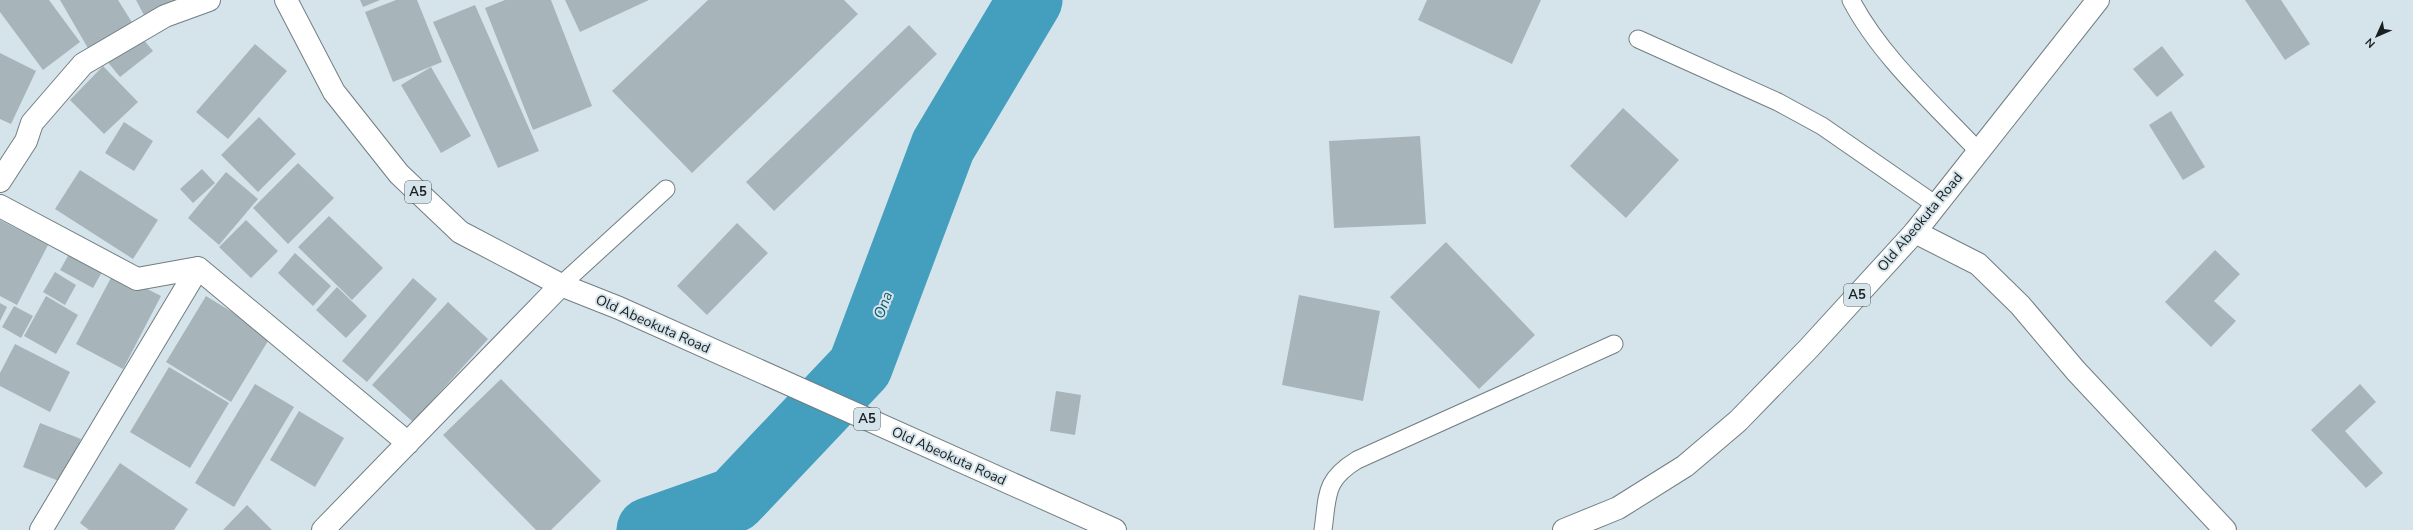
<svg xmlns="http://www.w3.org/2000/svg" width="2413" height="530" viewBox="0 0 2413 530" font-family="'Nunito Sans',sans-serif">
<rect width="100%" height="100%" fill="#d5e4ea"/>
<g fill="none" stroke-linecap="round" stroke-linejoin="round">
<!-- river -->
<path stroke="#449ebe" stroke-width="65" d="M649,530L734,500L860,367L943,146L1030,0"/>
</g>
<!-- building -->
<path fill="#a7b5bb" d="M0,0H49L80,42L43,70L0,12Z
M60,0H118L133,24L89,50Z
M136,0H179L146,19Z
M360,0H380L363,7Z
M396,0H417L442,62L393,82L365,12Z
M505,0H551L592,106L533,130L485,8Z
M565,0H649L580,32Z
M708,0H844L858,14L692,173L612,91Z
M1427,0H1541L1512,64L1418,20Z
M2245,0H2281L2310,44L2285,60Z
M475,5L539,151L498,168L433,22Z
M909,25L937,54L774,211L746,182Z
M139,34L153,51L120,77L106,60Z
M255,44L287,71L228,139L196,112Z
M2162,46L2184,75L2157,97L2133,69Z
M0,53L36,71L11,124L0,119Z
M103,66L138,102L104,134L70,100Z
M431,67L471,136L441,153L401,85Z
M1623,108L1679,160L1626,218L1570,166Z
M2171,111L2205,167L2183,180L2149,125Z
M259,117L296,154L258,192L221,155Z
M124,122L153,141L134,171L105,153Z
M1420,136L1426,224L1334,228L1329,141Z
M298,163L334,198L288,244L253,208Z
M202,169L215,183L193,203L180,189Z
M80,170L158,220L133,259L55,209Z
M226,172L258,199L219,245L188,218Z
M329,216L383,268L352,300L298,247Z
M0,220L48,245L17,305L0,296Z
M246,220L278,251L251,278L219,247Z
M737,223L768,253L707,315L677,286Z
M1446,242L1535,335L1479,389L1390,297Z
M73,247L106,265L93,288L60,270Z
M2215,250L2240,274L2214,301L2236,321L2211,347L2165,302Z
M295,253L331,286L313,306L278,273Z
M55,272L76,285L65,305L43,292Z
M114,272L161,296L123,369L76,344Z
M413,278L437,299L367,382L342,361Z
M337,287L367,316L346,338L316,310Z
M1299,295L1380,311L1363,401L1282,385Z
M46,296L78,315L56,354L24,336Z
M206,296L271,336L231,402L166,362Z
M448,302L488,339L413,422L372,385Z
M0,303L7,307L0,321Z
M14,306L33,316L21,338L2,327Z
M15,344L70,372L50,412L0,386V373Z
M169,367L229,403L190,468L130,432Z
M501,379L601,481L551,530H536L443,435Z
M255,384L294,407L234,507L195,483Z
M2360,384L2376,402L2345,431L2383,473L2366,488L2311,430Z
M1056,391L1081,395L1075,435L1050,431Z
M299,411L344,438L315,487L270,460Z
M40,423L81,439L64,483L23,467Z
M120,463L188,509L174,530H89L80,523Z
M247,505L272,530H223Z"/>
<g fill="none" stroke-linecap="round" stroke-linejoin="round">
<defs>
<path id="lane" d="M1851,0C1880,56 1935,105 1978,151
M1638,39L1778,102L1822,126L1936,205
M561,285L666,189
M1323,530C1328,495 1324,480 1357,460L1614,344"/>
<path id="street" d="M0,181L26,141L32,123L83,64L165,16L209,0
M0,206L137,279L198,268L408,443
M1915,232L1978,264L2020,305L2076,371L2225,530
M41,530L198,268
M323,530L561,285"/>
<path id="highway" d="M286,0L334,92L399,174L460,232L561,285L619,308L1115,530
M1564,530L1618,508L1685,466L1738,421L1809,348L1915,232L2098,0"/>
</defs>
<!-- lane casing -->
<use href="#lane" stroke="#717e83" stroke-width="19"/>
<!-- street casing -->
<use href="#street" stroke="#717e83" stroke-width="24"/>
<!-- highway casing -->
<use href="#highway" stroke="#717e83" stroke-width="24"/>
<!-- lane -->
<use href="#lane" stroke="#fff" stroke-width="17"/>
<!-- street -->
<use href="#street" stroke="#fff" stroke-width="22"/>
<!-- highway -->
<use href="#highway" stroke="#fff" stroke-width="22"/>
</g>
<g text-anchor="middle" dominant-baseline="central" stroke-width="4" stroke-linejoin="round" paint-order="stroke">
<!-- shield labels -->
<g fill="#d5e4ea" stroke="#51595d" stroke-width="1">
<rect x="405" y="181" width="26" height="22" rx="3"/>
<rect x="1844" y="284" width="26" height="22" rx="3"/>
<rect x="854" y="408" width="26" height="22" rx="3"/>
</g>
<g font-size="13" font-weight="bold" fill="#191e20">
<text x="418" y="192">A5</text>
<text x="1857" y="295">A5</text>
<text x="867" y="419">A5</text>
</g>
<!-- street labels -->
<g font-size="14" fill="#191e20" stroke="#d5e4ea">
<text transform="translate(1920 222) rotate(-50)">Old Abeokuta Road</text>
<text transform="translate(653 324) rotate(24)">Old Abeokuta Road</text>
<text transform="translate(949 456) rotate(24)">Old Abeokuta Road</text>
</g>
<!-- water labels -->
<g font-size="15" font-style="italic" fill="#105970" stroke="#d5e4ea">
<text transform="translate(883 305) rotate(-69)">Ona</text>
</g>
</g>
<!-- north arrow -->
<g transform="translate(2377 36) rotate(225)" stroke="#d5e4ea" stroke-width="3" paint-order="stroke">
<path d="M0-3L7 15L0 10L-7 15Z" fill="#191e20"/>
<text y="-6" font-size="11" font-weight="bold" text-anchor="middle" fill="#191e20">N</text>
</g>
</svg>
